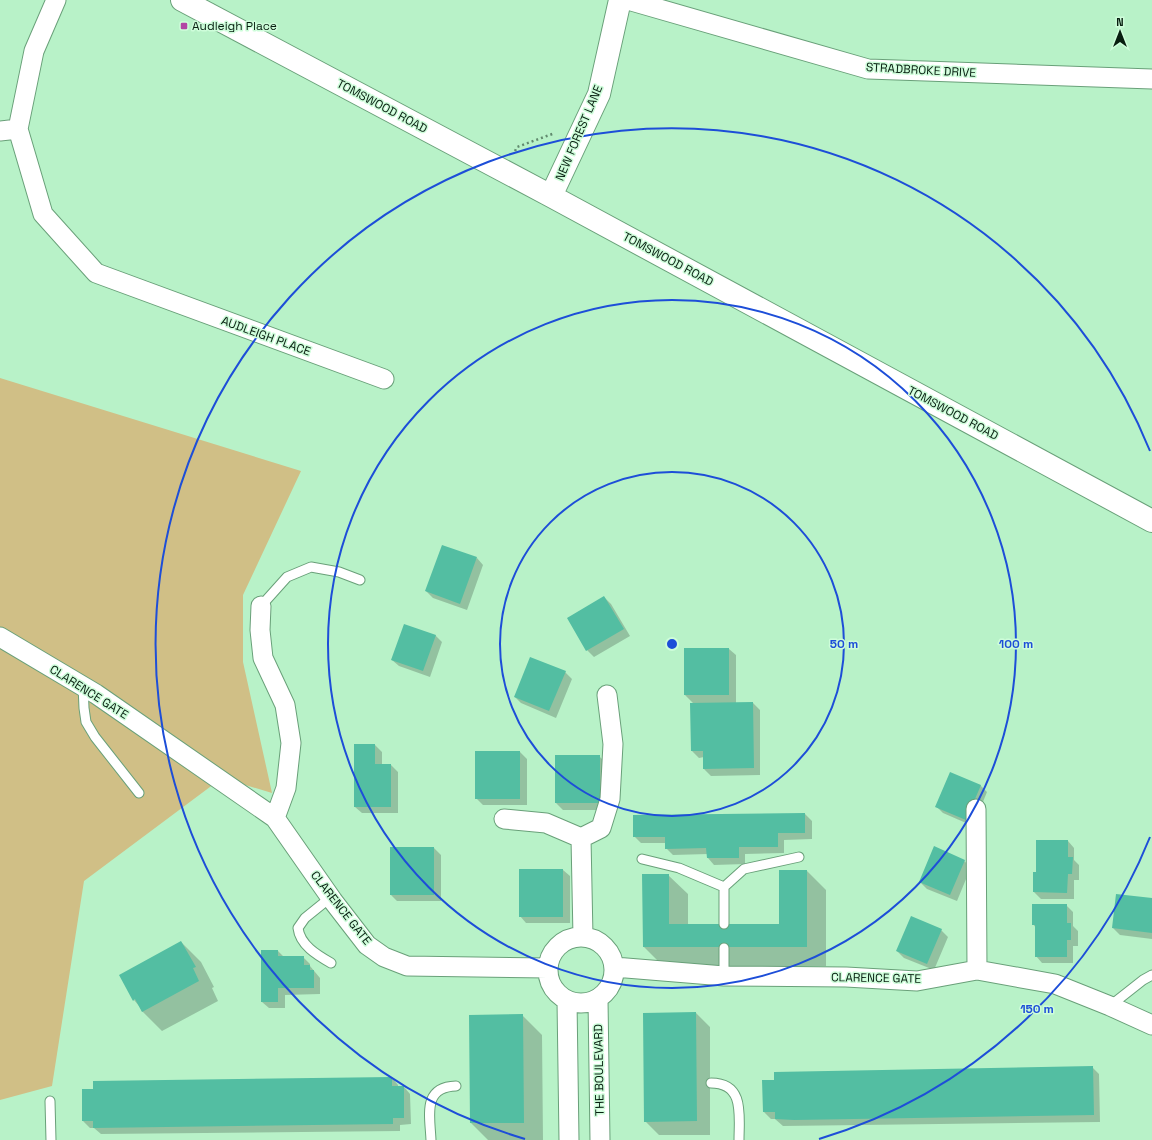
<svg xmlns="http://www.w3.org/2000/svg" width="1152" height="1140" viewBox="0 0 1152 1140" font-family="'Space Grotesk',sans-serif">
<rect width="100%" height="100%" fill="#b8f2c8"/>
<!-- green -->
<path fill="#d0bf86" d="M0,378L301,471L243,595V662L272,793L222,778L84,881L52,1086L0,1100Z"/>
<!-- shadow -->
<path fill="#0003" d="M477,558L483,565L467,610L433,598L426,591Z
M604,597L611,604L630,636L594,657L587,650L568,618Z
M435,635L442,642L430,677L399,666L392,660Z
M685,649H729L736,655V703H753L760,710V775L711,776L704,769V757L699,758L692,751L694,704L685,695Z
M565,672L572,679L556,718L521,703L515,697Z
M375,745L382,752V765H391L398,772V813H362L355,807Z
M520,752L527,759V805H483L476,798Z
M599,756L606,763V810H563L556,803Z
M980,785L987,792L973,826L943,813L936,806Z
M805,814L812,821V839L784,840V853L745,854V864L714,865L708,858V854L673,855L666,848V843H641L634,836Z
M1068,841L1074,848V860L1079,865V880H1074V899H1041L1034,892L1037,873Z
M391,848H434L441,855V901H397L391,895Z
M964,861L971,867L957,901L927,889L920,882Z
M563,870L570,876V923H526L520,916Z
M807,871L826,890V966H663L644,947L668,875L688,894V925H780Z
M1152,899V939L1120,935L1113,928Z
M1066,905L1073,912V926L1078,931V946H1073V963H1042L1036,956V928L1033,924Z
M941,930L948,937L934,970L904,958L897,951Z
M181,942L201,962L214,987L212,988L218,1001L162,1031L142,1011L139,1006L134,1000Z
M278,951L284,957H303L310,964V966L320,978V994L285,995V1008H269L262,1002Z
M696,1013L710,1027V1135H659L645,1121Z
M522,1015L542,1035L543,1140H488L471,1123Z
M1092,1067L1099,1074L1100,1122L783,1126L775,1119H771L764,1112Z
M392,1078L398,1085V1087H404L410,1094L411,1124L400,1125V1131L101,1134L94,1128H90L83,1121Z"/>
<!-- building -->
<path fill="#53bea2" d="M442,545L477,557L460,604L425,591Z
M604,596L624,629L586,651L567,618Z
M404,624L436,635L423,671L391,660Z
M684,648H729V695H684Z
M530,657L566,671L549,711L514,697Z
M753,702L754,768L703,769V751H691L690,703Z
M354,744H375V764H391V807H354Z
M475,751H520V799H475Z
M555,755H600V803H555Z
M950,772L981,785L966,820L935,807Z
M805,813V833H778V847H739V858H707L706,848L665,849V837H633V815Z
M1036,840H1068V857H1073L1072,874H1068L1067,893L1033,892V872H1036Z
M934,846L965,860L950,895L919,882Z
M390,847H434V895H390Z
M519,869H563V917H519Z
M779,870H807V947H643L642,874H669V924H779Z
M1116,894L1152,898V933L1112,928Z
M1032,904H1067V923H1071V940H1067V957H1035V925H1032Z
M911,916L942,929L927,964L896,951Z
M181,941L196,967L193,968L199,981L142,1012L135,999L133,1001L119,975Z
M261,950H278V956H304V965H310V970H314V988H278V1002H261Z
M696,1012L697,1121L644,1122L643,1013Z
M523,1014L524,1123H470L469,1015Z
M1093,1066L1094,1115L794,1120L775,1119V1112H763L762,1080H774V1072Z
M392,1077V1086H404V1118H393V1124L93,1128V1121H82V1089H93V1081Z"/>
<g fill="none" stroke-linecap="round" stroke-linejoin="round">
<defs>
<path id="service" d="M261,606L287,577L311,567L339,572L360,580
M83,686L84,708L86,722L95,737L139,793
M642,859L679,868L724,887L744,869L799,857
M724,887V924
M331,897L305,918L298,928C300,945 317,955 331,963
M724,948V976
M1110,1006L1143,980L1152,975
M711,1083C745,1083 739,1116 739,1140
M50,1101L51,1140
M431,1140C430,1116 422,1087 456,1086"/>
<path id="minor" d="M56,0L34,51L18,129L43,214L96,273L384,379
M628,0L868,69L1152,79
M0,131L18,129
M261,606L260,630L263,658L285,705L291,743L286,788L275,818
M0,637L96,694L275,818L333,901L367,945L384,957L407,966L548,968
M976,809L977,970
M504,819L546,823L581,838L601,828L610,799L613,744L607,695
M581,838L583,937
M548 970a33 33 0 1 1 66 0a33 33 0 1 1-66 0Z
M614,967L724,976L846,977L917,981L977,970L1055,984L1110,1006L1152,1025
M598,999L600,1140
M567,1000L569,1140"/>
<path id="tertiary" d="M182,0L551,196L1152,521
M551,196L599,94L620,0"/>
</defs>
<!-- service casing -->
<use href="#service" stroke="#69a079" stroke-width="11"/>
<!-- minor casing -->
<use href="#minor" stroke="#69a079" stroke-width="21"/>
<!-- tertiary casing -->
<use href="#tertiary" stroke="#69a079" stroke-width="24"/>
<!-- path -->
<path stroke="#618a6e" stroke-width="2.5" stroke-dasharray="2 3" stroke-linecap="butt" d="M515,151L517,147L555,133"/>
<!-- service -->
<use href="#service" stroke="#fff" stroke-width="9"/>
<!-- minor -->
<use href="#minor" stroke="#fff" stroke-width="19"/>
<!-- tertiary -->
<use href="#tertiary" stroke="#fff" stroke-width="22"/>
</g>
<!-- distance rings -->
<g fill="none" stroke="#1d4ed8" stroke-width="2">
<circle cx="672" cy="644" r="172"/>
<circle cx="672" cy="644" r="344"/>
<path d="M1150 837A516 516 0 0 1 819 1139M525 1139A516 516 0 1 1 1150 451"/>
</g>
<!-- markers -->
<rect fill="#b245a4" stroke="#cefdda" stroke-width="1.5" x="180" y="22" width="8" height="8" rx="2"/>
<g text-anchor="middle" dominant-baseline="central" stroke-width="3" stroke-linejoin="round" paint-order="stroke">
<!-- poi labels -->
<g font-size="12" fill="#071e10" stroke="#cefdda" text-anchor="start">
<text x="192" y="26">Audleigh Place</text>
</g>
<!-- street labels -->
<g font-size="12" fill="#071e10" stroke="#cefdda">
<text transform="translate(921 70) rotate(3)">STRADBROKE DRIVE</text>
<text transform="translate(382 106) rotate(28)">TOMSWOOD ROAD</text>
<text transform="translate(579 133) rotate(-67)">NEW FOREST LANE</text>
<text transform="translate(668 259) rotate(28)">TOMSWOOD ROAD</text>
<text transform="translate(266 336) rotate(20)">AUDLEIGH PLACE</text>
<text transform="translate(953 413) rotate(28)">TOMSWOOD ROAD</text>
<text transform="translate(89 692) rotate(32)">CLARENCE GATE</text>
<text transform="translate(341 908) rotate(52)">CLARENCE GATE</text>
<text transform="translate(876 978) rotate(1)">CLARENCE GATE</text>
<text transform="translate(599 1070) rotate(-91)">THE BOULEVARD</text>
</g>
</g>
<circle cx="672" cy="644" r="6" fill="#1d4ed8" stroke="#cefdda" stroke-width="2"/>
<g font-size="12" text-anchor="middle" font-weight="bold" fill="#1d4ed8" stroke="#cefdda" stroke-width="3" stroke-linejoin="round" paint-order="stroke">
<text x="844" y="648">50 m</text>
<text x="1016" y="648">100 m</text>
<text x="1037" y="1013">150 m</text>
</g>
<!-- north arrow -->
<g transform="translate(1120 32)" stroke="#cefdda" stroke-width="3" paint-order="stroke">
<path d="M0-3L7 15L0 10L-7 15Z" fill="#071e10"/>
<text y="-6" font-size="11" font-weight="bold" text-anchor="middle" fill="#071e10">N</text>
</g>
</svg>
